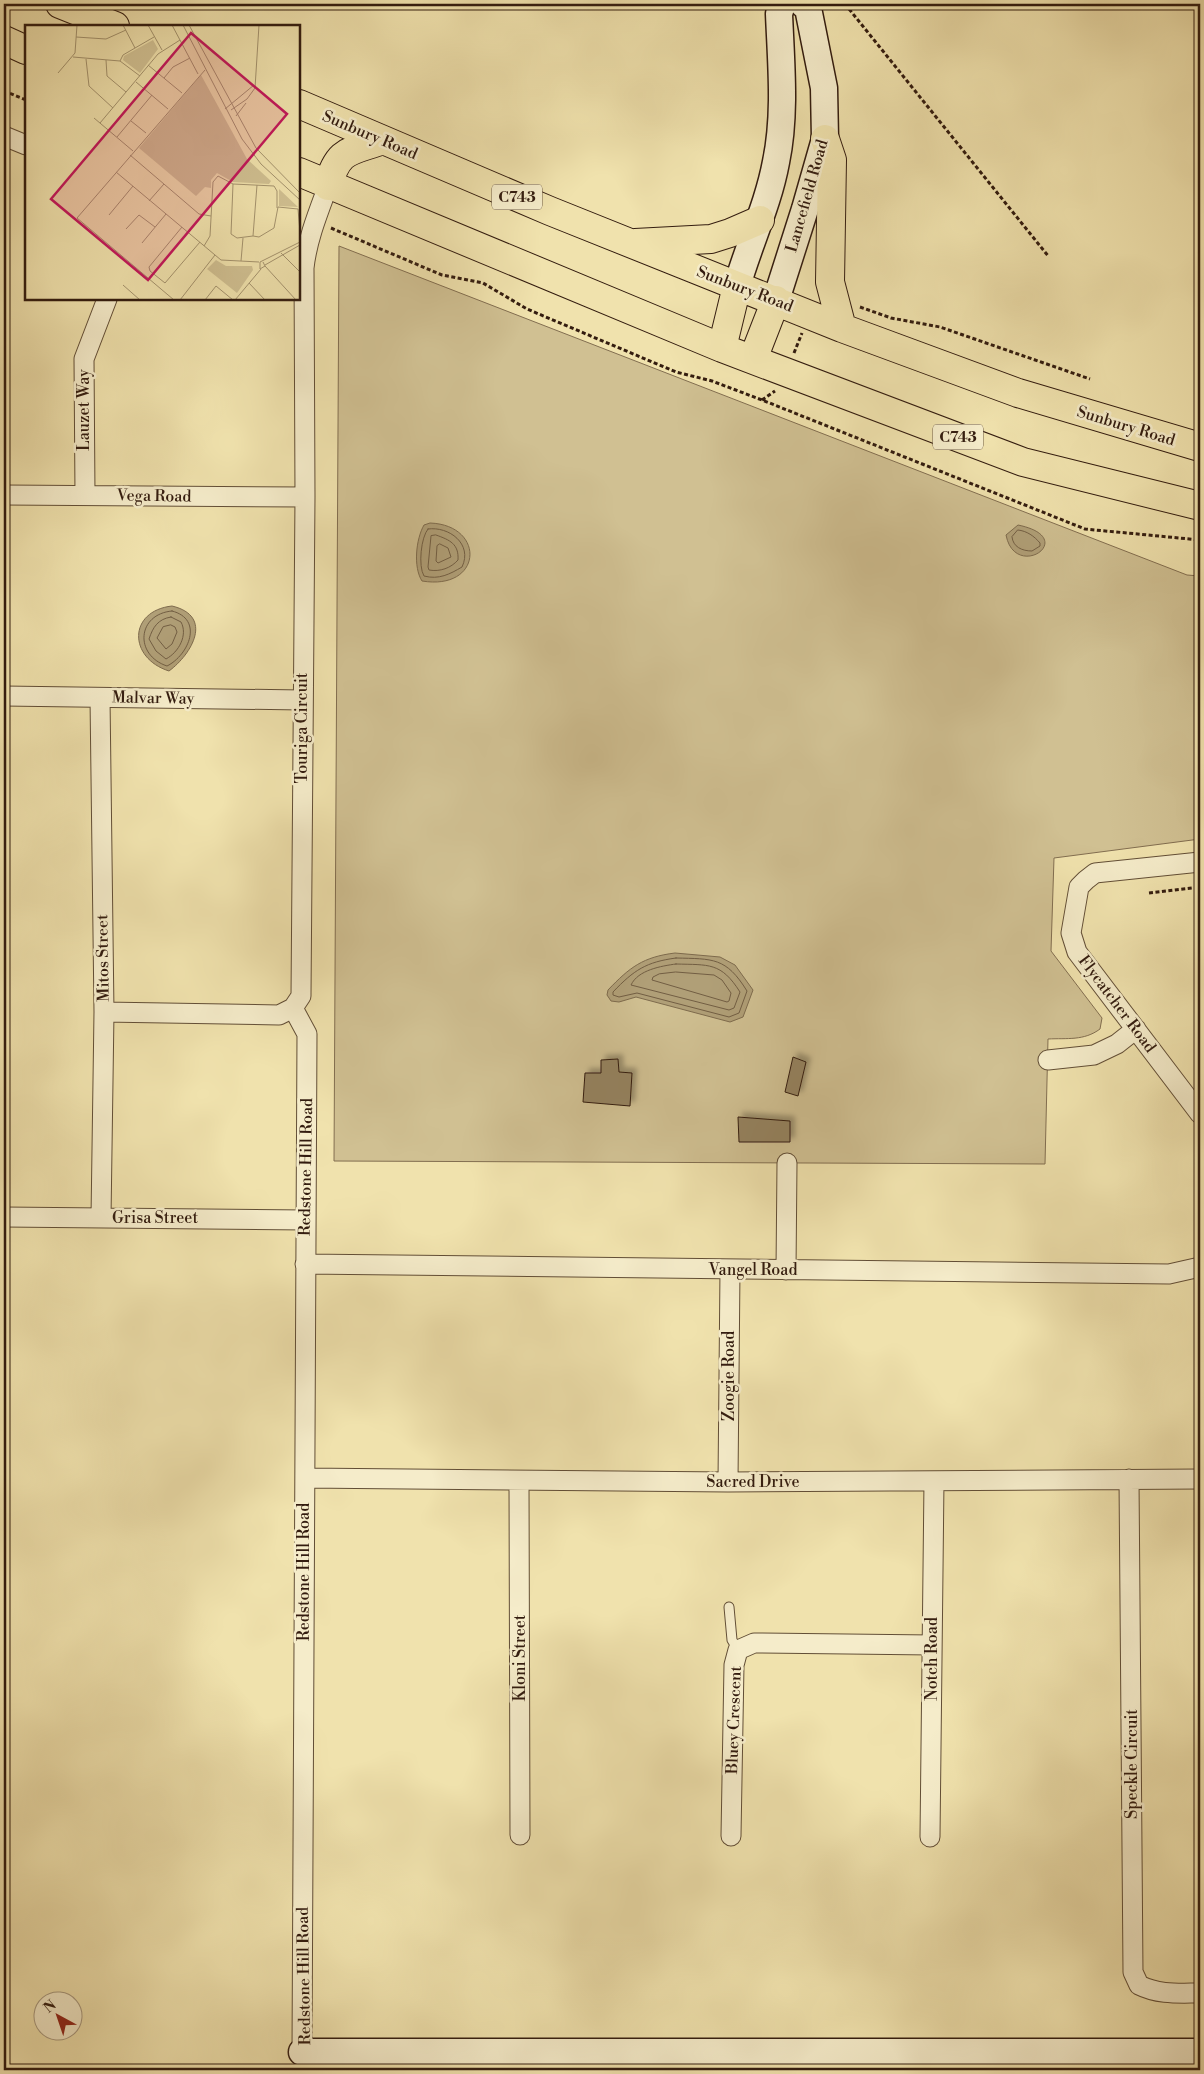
<svg xmlns="http://www.w3.org/2000/svg" width="1204" height="2074" viewBox="0 0 1204 2074" font-family="'Libre Bodoni',serif">
<defs>
<filter id="shadow"><feDropShadow dx="4.5" dy="-4.5" stdDeviation="2.5" flood-color="#0004"/></filter>
</defs>
<rect width="100%" height="100%" fill="#f0e2ad"/>
<filter id="stains"><feTurbulence type="fractalNoise" baseFrequency=".004" numOctaves="4"/><feColorMatrix values="0 0 0 0 .2 0 0 0 0 .09 0 0 0 0 .02 0 0 0 .5 -.17"/></filter>
<radialGradient id="worn" r=".72"><stop offset=".6" stop-color="#630" stop-opacity="0"/><stop offset="1" stop-color="#630" stop-opacity=".3"/></radialGradient>
<!-- green -->
<path fill="#d0c092" stroke="#826e50" d="M339,246L1187,575L1200,576V839L1054,858L1051,951L1102,1018L1100,1029C1084,1041 1067,1038 1048,1039L1045,1164L334,1161Z"/>
<!-- water -->
<path fill="#b09f77" stroke="#7e6b4d" d="M430,523C486,525 483,591 422,581C413,567 416,539 424,525Z
M1018,525C1081,538 1015,582 1006,535Z
M172,606C214,616 192,654 169,671C128,658 128,611 172,606Z
M675,953L720,957L735,965L753,990L743,1017L730,1022L636,997L619,1002L611,1001L607,995L608,990C630,967 643,957 675,953Z"/>
<g fill="none" stroke-linecap="round" stroke-linejoin="round">
<!-- shore -->
<path stroke="#725e43" stroke-width="1" d="M428,529C449,526 473,544 462,567C450,574 439,580 424,576C418,566 421,537 428,529Z
M1018,530C1027,531 1034,536 1040,543V546L1032,551C1022,551 1013,547 1012,537Z
M436,535C450,540 459,544 458,560C451,568 440,572 429,570L428,567L431,536Z
M440,544L448,548L451,557L438,563L436,561L437,546Z
M172,611C204,619 189,655 167,666C134,655 137,614 172,611Z
M171,617L181,622C188,635 179,652 166,659L156,651L149,639C153,627 158,619 171,617Z
M171,625L175,627L177,632L172,644L166,649L157,638L163,627Z
M676,958C713,959 726,957 747,991L739,1013L729,1017L637,993L619,997L613,995V992C634,970 646,962 676,958Z
M676,964C709,965 721,962 740,992L734,1008L729,1010L631,985C638,970 661,966 676,964Z
M676,972L714,975L722,980L731,993L729,1001L727,1002L652,980L653,977L659,974Z"/>
</g>
<!-- building -->
<path fill="#958361" stroke="#331c0f" filter="url(#shadow)" d="M793,1057L806,1062L798,1096L785,1092Z
M618,1059L619,1072L632,1073L630,1106L583,1102L585,1073H601V1060Z
M738,1117L790,1121V1142H739Z"/>
<g fill="none" stroke-linecap="round" stroke-linejoin="round">
<defs>
<path id="lane" d="M729,1607L732,1640L738,1650"/>
<path id="street" d="M4,136L26,145
M4,495L305,497
M85,495L84,359L107,299
M4,696L302,700
M100,698L104,1012L101,1218
M1200,862L1095,873L1086,880L1079,887L1071,933L1077,952L1200,1114
M293,1008L307,1034L302,2052
M104,1012L279,1015L293,1008L301,996L305,497L304,268C307,240 318,213 328,186
M1048,1060L1094,1055L1117,1044L1136,1029
M4,1217L306,1220
M305,1264L1169,1274L1200,1267
M786,1270L787,1163
M305,1478L728,1482L1200,1479
M1129,1479L1133,1972L1139,1985C1159,1995 1179,1993 1200,1993
M519,1481L520,1835
M728,1482L730,1270
M731,1836L734,1665L738,1650L754,1643L932,1645
M930,1837L934,1481"/>
<path id="secondary" d="M737,286C749,244 768,205 776,162C786,114 781,63 779,14L782,4
M776,300L805,209L825,139L824,88L808,8L803,4
M302,2052H1200"/>
<path id="primary" d="M60,4L115,26
M4,40L26,50
M299,104L550,211L842,328L1018,393L1200,447
M825,139L832,160L830,282L842,328
M299,172L722,348L1023,462L1200,506
M328,186C338,148 350,152 383,140
M635,243L711,239L730,233L760,220
M722,348L737,286
M753,359L776,300"/>
</defs>
<!-- lane casing -->
<use href="#lane" stroke="#624e36" stroke-width="11"/>
<!-- street casing -->
<use href="#street" stroke="#624e36" stroke-width="21"/>
<!-- secondary casing -->
<use href="#secondary" stroke="#331c0f" stroke-width="29"/>
<!-- primary casing -->
<use href="#primary" stroke="#331c0f" stroke-width="30"/>
<!-- path -->
<path stroke="#331c0f" stroke-width="3" stroke-dasharray="4 2.5" stroke-linecap="butt" d="M845,4L1049,257
M4,91L26,100
M331,228L442,275L483,283L527,309L676,372L712,381L762,400L1085,529L1200,540
M860,307L891,318L940,327L1090,379
M794,353L802,333
M762,400L775,391
M1149,893L1200,887"/>
<!-- lane -->
<use href="#lane" stroke="#f5ecca" stroke-width="9"/>
<!-- street -->
<use href="#street" stroke="#f5ecca" stroke-width="19"/>
<!-- secondary -->
<use href="#secondary" stroke="#f5ecca" stroke-width="26"/>
<!-- primary -->
<use href="#primary" stroke="#f0e2ad" stroke-width="28"/>
</g>
<g text-anchor="middle" dominant-baseline="central" stroke-width="5" stroke-linejoin="round" paint-order="stroke">
<!-- shield labels -->
<g fill="#f5ecca" stroke="#6d5a47" stroke-width="1">
<rect x="492" y="184.5" width="50" height="25" rx="4"/>
<rect x="933" y="424.5" width="50" height="25" rx="4"/>
</g>
<g font-size="15" font-weight="bold" fill="#331c0f">
<text x="517" y="197">C743</text>
<text x="958" y="437">C743</text>
</g>
<!-- street labels -->
<g font-size="16" fill="#331c0f" stroke="#f5ecca">
<text transform="translate(370 135) rotate(23)">Sunbury Road</text>
<text transform="translate(807 196) rotate(-74)">Lancefield Road</text>
<text transform="translate(745 289) rotate(21)">Sunbury Road</text>
<text transform="translate(84 410) rotate(-90)">Lauzet Way</text>
<text transform="translate(1126 426) rotate(17)">Sunbury Road</text>
<text transform="translate(154 496) rotate(1)">Vega Road</text>
<text transform="translate(153 698) rotate(1)">Malvar Way</text>
<text transform="translate(302 728) rotate(-90)">Touriga Circuit</text>
<text transform="translate(103 958) rotate(-91)">Mitos Street</text>
<text transform="translate(1117 1004) rotate(53)">Flycatcher Road</text>
<text transform="translate(306 1167) rotate(-89)">Redstone Hill Road</text>
<text x="155" y="1218">Grisa Street</text>
<text x="753" y="1270">Vangel Road</text>
<text transform="translate(729 1376) rotate(-90)">Zoogie Road</text>
<text x="753" y="1482">Sacred Drive</text>
<text transform="translate(304 1572) rotate(-90)">Redstone Hill Road</text>
<text transform="translate(520 1658) rotate(-90)">Kloni Street</text>
<text transform="translate(932 1659) rotate(-90)">Notch Road</text>
<text transform="translate(734 1720) rotate(-88)">Bluey Crescent</text>
<text transform="translate(1132 1764) rotate(-90)">Speckle Circuit</text>
<text transform="translate(304 1976) rotate(-91)">Redstone Hill Road</text>
</g>
</g>
<!-- overview -->
<g transform="translate(25 25)">
<rect width="275" height="275" fill="#f0e2ad"/>
<path d="M128,15L133,24L115,48L98,35L99,31ZM176,50L222,134L246,156L244,159L208,157L192,148L186,155V163L180,162L171,171L114,123ZM254,164L273,182L254,181ZM191,235L201,241H227L228,245L212,268L182,244Z" fill="#d0c092"/>
<path fill="none" stroke="#a4936e" stroke-width="1" d="M98,0L110,23M123,0L137,25M147,0L173,49M158,0L217,114L236,139L275,175M164,0L231,123L275,168M51,12L81,14L101,5M48,32L95,36L115,51M61,34L64,61L88,83M81,35L82,51L101,67M95,36L98,30L129,12M123,40L157,68M33,48L50,28L52,0M139,53L148,42L165,33M111,57L143,84M200,84L229,60M206,85L222,74L230,63L234,0M211,91L221,78M69,93L108,126M106,96L121,108M75,98L133,29L155,15M92,112L127,70M105,130L174,189L186,191M91,147L196,235L234,237M208,159L206,209L212,213L228,211L232,160M124,176L139,159M84,190L108,161M157,202L124,242L125,246L140,258L175,217M101,204L114,190L130,202M228,211L234,212L249,203L253,182L273,184L275,207M117,218L141,189M179,221L185,211L188,157L193,151L208,159L249,161L252,166V183M256,228L275,247M216,236L218,213M238,237L240,241L235,244V237L275,217M240,240L275,220M240,241L271,275M224,258L240,275M98,260L115,275M149,275L52,193L180,45M155,275L190,230M180,275L191,261L208,275M210,275L236,244"/>
<path fill="#c2185b" fill-opacity="0.15" stroke="#c2185b" stroke-width="2.5" d="M166,8L262,89L123,255L26,174Z"/>
<rect width="275" height="275" fill="none" stroke="#331c0f" stroke-width="2.5"/>
</g>
<!-- margin -->
<rect width="1204" height="2074" fill="none" stroke="#f0e2ad" stroke-width="20"/>
<rect x="5" y="5" width="1194" height="2064" fill="none" stroke="#331c0f" stroke-width="2.5"/>
<rect x="10" y="10" width="1184" height="2054" fill="none" stroke="#331c0f"/>
<!-- north arrow -->
<g transform="translate(58 2016) rotate(320)"><circle r="24" fill="#f5ecca" stroke="#a7997f"/>
<path d="M0-4L9 19L0 12L-9 19Z" fill="#8f2418"/>
<text y="-8" font-size="14" font-weight="bold" text-anchor="middle" fill="#331c0f">N</text>
</g>
<rect width="100%" height="100%" filter="url(#stains)"/>
<rect width="100%" height="100%" fill="url(#worn)"/>
</svg>
